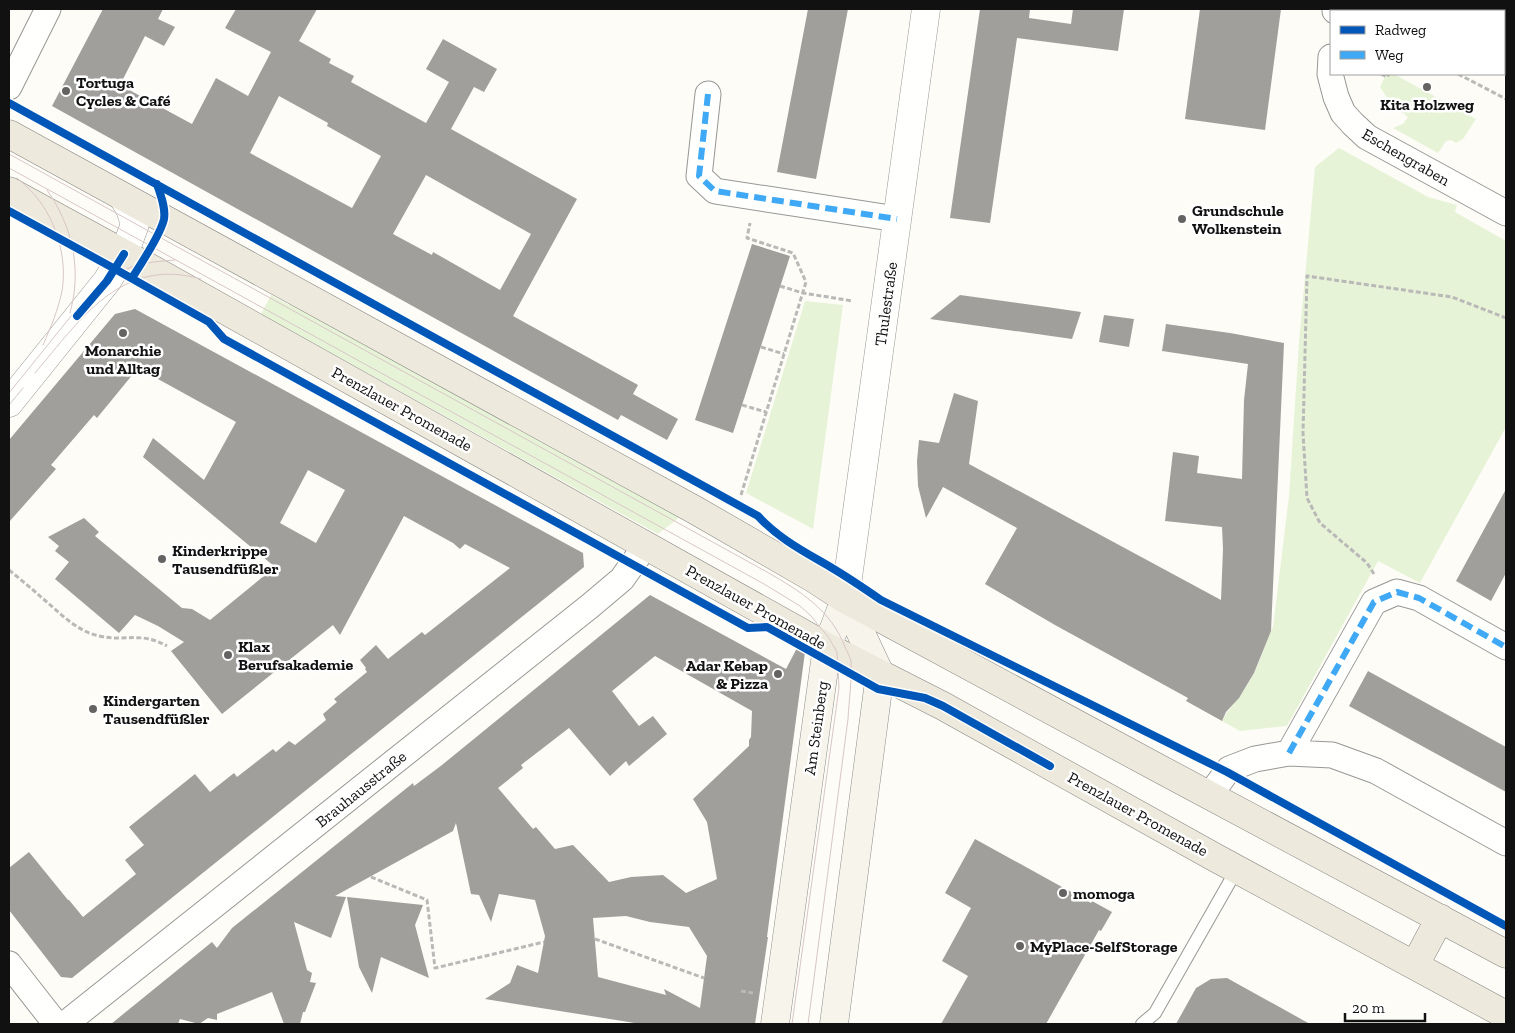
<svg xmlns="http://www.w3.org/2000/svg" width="1515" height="1033" viewBox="0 0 1515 1033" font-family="'Zilla Slab',serif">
<rect width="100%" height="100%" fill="#fdfcf7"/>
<!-- green -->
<path fill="#e7f3d7" d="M1386,74H1394L1476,119L1463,139L1456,143L1451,140L1446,141L1438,153L1393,128L1403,124L1408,117L1391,104L1380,87Z
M1339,148L1428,197L1457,205L1455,212L1506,241V427L1420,583L1378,561L1287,726L1240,731L1222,721C1226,712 1233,706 1238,698C1244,691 1249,682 1253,675C1262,659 1264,642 1273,627L1289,496L1299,342L1315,167Z
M271,295L289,305L291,303L680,517L658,534L261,314Z
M805,301L843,305L813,529L746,493Z"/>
<!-- building -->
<path fill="#a19f9c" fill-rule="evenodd" d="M103,9H163L158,19L175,27L164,46L145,36L120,85L192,124L216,78L248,96L271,52L225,28L236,9H317L299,41L331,59L329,63L354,76L351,82L426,123L449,82L426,69L443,39L497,69L484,92L474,87L451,129L577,199L513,316L638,385L633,394L678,419L667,440L621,415L618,420L52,106ZM279,96L328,123L327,126L381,156L352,208L250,153ZM426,175L531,234L500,290L433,252L432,255L393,234Z
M808,9H848L816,179L777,172Z
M980,9H1030L1029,18L1071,24L1073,9H1124L1118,51L1017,38L990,223L950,218Z
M1200,9H1281L1265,130L1185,119Z
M752,244L790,256L733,433L695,420Z
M960,295L1047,307L1081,312L1072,339L930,319Z
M135,309L583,553L584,567L72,978L61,977L9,910V868L29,852L68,900H69L83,917L136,874L125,860L144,845L129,827L195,774L210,792L234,773L237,777L273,749L276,752L289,741L295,745L326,720L323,714L337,702L334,699L367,672L365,669L366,668L360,660L376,645L388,659L422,632L425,635L510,568L465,544L460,549L453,543L404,516L340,635L333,625L222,714L171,651L184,642L158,626L135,615L119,633L55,579L69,562L55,551L59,546L48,537L84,518L99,532L95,536L182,608L192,609L210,620L275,567L143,457L153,438L204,480L236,422L138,368L97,418L94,415L51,465L56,469L9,522V440L115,314ZM308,470L345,490L316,543L280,523Z
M1104,315L1134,319L1129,347L1099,342Z
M1166,324L1230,333L1284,343L1271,631L1254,673L1239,698L1226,712L1222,721L1186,701L1188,698L1055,625L985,584L1017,528L943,487L926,518L918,486L917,461L919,440L939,443L954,393L978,401L969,464L1221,600L1223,549L1222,527L1165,521L1173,452L1199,456L1197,473L1242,479L1244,400L1248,364L1162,351Z
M1506,489V573L1491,601L1456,581Z
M650,595L786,669L797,648L805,652L767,937H768L755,1024H641L485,999L510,983L517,965L538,973L545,936L535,900L499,894L491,922L479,895L471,894L456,823L453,831L335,896L346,897L331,938L294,922L307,970L312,973L310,982L316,983L305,1012H303L300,1024H284L272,992L217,1014V1020L208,1018L199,1024L180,1019L178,1024H111L212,942L217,948L232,928L413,783L414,786L442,765ZM655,656L752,711L751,737L749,740V746L693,799L707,822L717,879L686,893L663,875L631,877L609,882L573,845L555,849L536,827L533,829L498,788L523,768L521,765L569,728L610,776L626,761L629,766L667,734L653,716L639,726L612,691ZM626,916L650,922L689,927L707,956L700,1008L664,989L666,995L598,977L593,918Z
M1368,671L1506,747V792L1349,706Z
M975,839L1091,903L1092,901L1112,912L1101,931L1099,930L1046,1024H941L968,976L942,961L971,908L945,893Z
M347,897L423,905L415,925L429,978L381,957L372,993L359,967Z
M1227,978L1310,1024H1176L1196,988L1211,979Z"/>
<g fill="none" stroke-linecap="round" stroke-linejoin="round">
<defs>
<path id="service" d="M1142,1024L1155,1013L1237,869"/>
<path id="minor" d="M1335,11V9
M1331,57L1330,74L1336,97L1343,113L1353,124L1367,137L1506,213
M9,87L48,9
M708,94L699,176L715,191L897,219
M1289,753L1374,602L1397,592L1419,598L1506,647
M1209,796L1229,769L1255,759L1289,753L1332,755L1376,771L1506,843
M9,964L56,1024
M65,1024L590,606L622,579L646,545"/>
<path id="tertiary" d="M9,403L107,281L124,254L135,224L130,209L123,197
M845,599L926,9"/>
<path id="secondary" d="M775,1024L827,647L845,599
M834,1024L880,674L845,599"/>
<path id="primary" d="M9,134L695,510L813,578L845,599L1160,769L1506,954
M9,191L141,263L827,647L943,706L1216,858L1506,1015
M1415,965L1440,918"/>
</defs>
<!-- service casing -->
<use href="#service" stroke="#979795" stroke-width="14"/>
<!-- minor casing -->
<use href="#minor" stroke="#979795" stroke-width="27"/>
<!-- tertiary casing -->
<use href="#tertiary" stroke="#979795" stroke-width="29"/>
<!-- secondary casing -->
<use href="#secondary" stroke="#8e8d8b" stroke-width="29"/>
<!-- primary casing -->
<use href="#primary" stroke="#858482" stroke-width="29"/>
<!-- path -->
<path stroke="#b9b9b8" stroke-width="3" stroke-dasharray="5 2.5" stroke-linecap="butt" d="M1469,9L1474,11
M1500,11L1501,9
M1504,28L1506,29
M1381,74L1387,77L1389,74
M1458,74L1506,99
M780,286L803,293L853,301
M761,347L784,354
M742,405L766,412
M741,495L806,282L793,253L747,238L750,223
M9,570C20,579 31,588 41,597C59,612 76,631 99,636C126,642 140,631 167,646
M1374,574L1367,563L1320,523L1307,498L1303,433L1307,276L1452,297L1506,318
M371,877L427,900L435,968L544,942
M595,939L704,978
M741,991L753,993"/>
<!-- service -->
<use href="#service" stroke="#fffffe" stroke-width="12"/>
<!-- minor -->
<use href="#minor" stroke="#fffffe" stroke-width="25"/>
<!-- tertiary -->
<use href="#tertiary" stroke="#fffffe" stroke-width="28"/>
<!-- secondary -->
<use href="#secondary" stroke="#f6f4eb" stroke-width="28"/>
<!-- primary -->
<use href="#primary" stroke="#ede9dc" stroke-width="28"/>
<!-- tram -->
<path stroke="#d9c6c7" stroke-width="1" d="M9,154L767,572C800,591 831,610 845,647C847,652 850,656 851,661C852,680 849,700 848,719L808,1024
M9,168L764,584L800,606L811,616L829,638L837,652L839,688L792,1024
M17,178C25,185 34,193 41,203C58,227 67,261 62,291C58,310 51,327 43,345
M47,190C73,227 82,270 70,313
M35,373C80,320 121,256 201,279
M9,393L84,300L105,280L131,267L153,262L175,260
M9,405L23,388"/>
<!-- quiet -->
<path stroke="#3fa9f5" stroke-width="6" stroke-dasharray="12 6" stroke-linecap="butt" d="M708,94L699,176L715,191L897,219
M1289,753L1374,602L1397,592L1419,598L1506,647"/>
<defs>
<path id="cycleway" d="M9,103L758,516C779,539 805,552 832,568C849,578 865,589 881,600L1227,772L1506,926
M9,211L115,269L209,322L224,339L748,628L767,627L878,689L925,698L943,706L1050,766
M132,278C141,264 161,234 164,219C166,207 160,194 157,184
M77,316L107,281L124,254"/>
</defs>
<!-- cycleway casing -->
<use href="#cycleway" stroke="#fff" stroke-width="11"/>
<!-- cycleway -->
<use href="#cycleway" stroke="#0057b8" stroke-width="8"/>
</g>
<!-- markers -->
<g fill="#646362" stroke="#fff" stroke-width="2">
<circle cx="1427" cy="87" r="5"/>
<circle cx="66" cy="91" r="5"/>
<circle cx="1182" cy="219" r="5"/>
<circle cx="123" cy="333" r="5"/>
<circle cx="162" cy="559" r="5"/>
<circle cx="228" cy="655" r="5"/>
<circle cx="778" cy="674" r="5"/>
<circle cx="93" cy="709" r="5"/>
<circle cx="1063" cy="893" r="5"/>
<circle cx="1020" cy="946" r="5"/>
</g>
<g text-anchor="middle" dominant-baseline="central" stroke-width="5" stroke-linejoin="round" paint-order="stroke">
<!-- poi labels -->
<g font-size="16" font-weight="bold" fill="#111" stroke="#fff" text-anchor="start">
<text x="76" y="82">Tortuga<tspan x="76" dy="18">Cycles &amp; Café</tspan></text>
<text x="1427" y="104" text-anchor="middle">Kita Holzweg</text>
<text x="1192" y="210">Grundschule<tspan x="1192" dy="18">Wolkenstein</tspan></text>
<text x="123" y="350" text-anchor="middle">Monarchie<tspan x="123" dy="18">und Alltag</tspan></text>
<text x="172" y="550">Kinderkrippe<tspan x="172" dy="18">Tausendfüßler</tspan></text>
<text x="238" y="646">Klax<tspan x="238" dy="18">Berufsakademie</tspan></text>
<text x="768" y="665" text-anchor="end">Adar Kebap<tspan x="768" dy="18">&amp; Pizza</tspan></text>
<text x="103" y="700">Kindergarten<tspan x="103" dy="18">Tausendfüßler</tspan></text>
<text x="1073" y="893">momoga</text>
<text x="1030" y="946">MyPlace-SelfStorage</text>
</g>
<!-- street labels -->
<g font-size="16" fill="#111" stroke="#fff">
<text transform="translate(1406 157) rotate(30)">Eschengraben</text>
<text transform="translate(886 304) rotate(-82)">Thulestraße</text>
<text transform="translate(402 409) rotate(29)">Prenzlauer Promenade</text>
<text transform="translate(756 607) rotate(29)">Prenzlauer Promenade</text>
<text transform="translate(816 728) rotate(-82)">Am Steinberg</text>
<text transform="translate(361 789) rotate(-39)">Brauhausstraße</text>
<text transform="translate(1138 814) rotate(29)">Prenzlauer Promenade</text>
</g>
</g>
<!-- border -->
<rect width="1515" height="1033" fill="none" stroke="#111111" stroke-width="20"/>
<!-- legend -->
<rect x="1330" y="10" width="175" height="65" fill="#ffffff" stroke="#a0a0a0"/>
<rect x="1340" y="26" width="25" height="8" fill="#0057b8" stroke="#a0a0a0"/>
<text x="1375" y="35" font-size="15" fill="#111111">Radweg</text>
<rect x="1340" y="51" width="25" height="8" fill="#3fa9f5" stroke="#a0a0a0"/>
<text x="1375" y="60" font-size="15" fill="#111111">Weg</text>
<!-- scale -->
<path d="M1345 1013v8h80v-8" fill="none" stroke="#111111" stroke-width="2.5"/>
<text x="1352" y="1013" font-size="15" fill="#111111" stroke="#ffffff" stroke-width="4" paint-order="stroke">20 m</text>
</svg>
